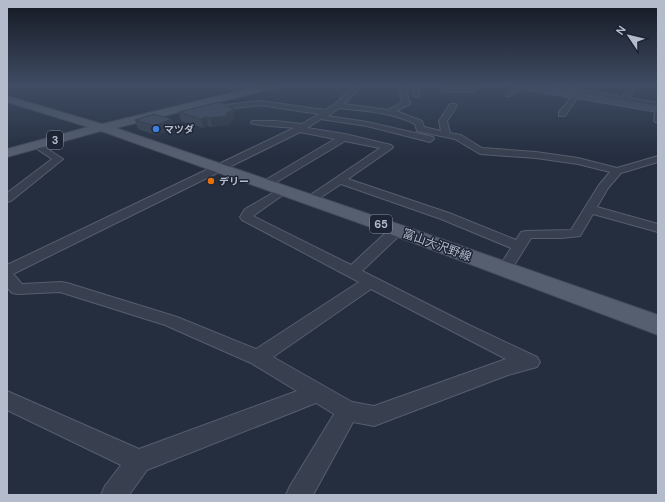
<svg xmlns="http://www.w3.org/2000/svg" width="665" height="502" viewBox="0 0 665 502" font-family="'DM Sans','Noto Sans JP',sans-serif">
<rect width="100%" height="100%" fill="#242e3f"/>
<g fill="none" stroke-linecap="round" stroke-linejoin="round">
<defs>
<path id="street" d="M229,86H236L244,94L239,95Z
M354,86H361L344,104L388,110L402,103L399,86H405L410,104L396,111L422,121L424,127L441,131L439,121L450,104H456L457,106L447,121L450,133L461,135L482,148L536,152L578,158L617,168L658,156V162L621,173L608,188L597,207L658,224V232L593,214L580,236L562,238H531L510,272L505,274L500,272L498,269L511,248L441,219L341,184L314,202H306L304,200L306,198L380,148L345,141L270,186H262L261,184L262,182L335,139L300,132L13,274L22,284L61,282L67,283L177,317L256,349L359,282L242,220L240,217L245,209L283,187L289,190L287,192L253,216L351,265L392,227H402L404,230L402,233L362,271L469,325L537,357L540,362L537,367L508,375L374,426L353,422L313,495H286L290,486L334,414L316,403L147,470L129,495H101L105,486L121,465L7,410V391L139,449L297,391L251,363L165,325L60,292L18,294L12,293L7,287V265L294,128C286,127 255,126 251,123L252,121H276L302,124L319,114L260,105L217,110L177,111L173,109L174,107L217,106L260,101L325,110L335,104ZM339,108C365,111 392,112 415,124L417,131L455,139L480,154L536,158L578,164L610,172L599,185L571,230L526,231L521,232L516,240L449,213L348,179L391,149L393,147L391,145L345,134L307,128L321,119L367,126L430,142L434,139L433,137L367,122L328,116ZM371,289L506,359L374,406L352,402L273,357Z
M412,86H418L419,97L414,96Z
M474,86L480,87L474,92H444L441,90L444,88H472Z
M519,86H526L510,96H506V94Z
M565,86H573L585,91L622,97L630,86H636L629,98L658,103V107L626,102L623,104H620V101L581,94Z
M576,93L579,95L565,116H559V112L574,94Z
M655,111H658V123L654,121Z
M37,142L63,159L11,201L7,202V193L52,159L34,147L32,145L34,143Z"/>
<path id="secondary" d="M519,86H538L658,106V112L523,89Z"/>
<path id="primary" d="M260,86H277L275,88L116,128L404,226L658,315V335L390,234L101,131L7,157V149L88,127L7,102V96L102,124Z"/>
</defs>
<!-- street casing -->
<use href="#street" stroke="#565e6d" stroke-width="2"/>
<!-- secondary casing -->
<use href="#secondary" stroke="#565e6d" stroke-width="2"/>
<!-- primary casing -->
<use href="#primary" stroke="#414958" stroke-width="2"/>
<!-- street -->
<use href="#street" fill="#38404f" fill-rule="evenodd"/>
<!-- secondary -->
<use href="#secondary" fill="#464f62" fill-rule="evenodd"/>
<!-- primary -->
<use href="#primary" fill="#565f6f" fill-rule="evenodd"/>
</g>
<!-- wall -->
<path fill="#3a4353" d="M179,112L235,118L229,123L228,125L212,127L208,126L203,128L181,121Z
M172,119L175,129L156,135L138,129L135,120Z"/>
<!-- shaded-wall -->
<path fill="#2f3744" d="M234,109L235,118L229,123L228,125L212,127L210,118L227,113Z
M207,117L208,126L203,128L201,119Z
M172,119L175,129L156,135L154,126Z"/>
<!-- building -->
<path fill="#434e61" stroke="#2f3744" d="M219,102L234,109L227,113V116L210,118L207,117L201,119L179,112Z
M154,114L172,119L154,126L135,120Z"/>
<!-- sky -->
<linearGradient id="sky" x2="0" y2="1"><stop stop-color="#141923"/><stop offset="0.55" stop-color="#3f4c63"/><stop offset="1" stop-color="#3f4c63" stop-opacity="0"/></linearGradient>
<rect width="665" height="156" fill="url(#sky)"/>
<!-- markers -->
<circle fill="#3f7fe0" stroke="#1d2534" stroke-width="1.5" cx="156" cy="129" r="4"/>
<circle fill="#e8710a" stroke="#1d2534" stroke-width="1.5" cx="211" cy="181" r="4"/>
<g text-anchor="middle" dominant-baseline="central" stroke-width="3" stroke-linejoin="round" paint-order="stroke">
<!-- far-poi labels -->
<g font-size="10" font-weight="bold" fill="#b4bbca" stroke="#1d2534" text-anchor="start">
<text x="164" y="129">マツダ</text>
<text x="219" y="181">デリー</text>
</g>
<!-- shield labels -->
<g fill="#1d2534" stroke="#878e9d" stroke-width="1">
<rect x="47" y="131" width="16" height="18" rx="3"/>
<rect x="370" y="215" width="22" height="18" rx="3"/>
</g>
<g font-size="11" font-weight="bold" fill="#b4bbca">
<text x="55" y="140">3</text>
<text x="381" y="224">65</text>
</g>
<!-- street labels -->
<g font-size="12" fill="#b4bbca" stroke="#1d2534">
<text transform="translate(437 245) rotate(20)">富山大沢野線</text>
</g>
</g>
<!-- border -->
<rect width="665" height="502" fill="none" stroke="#b4bbca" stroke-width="16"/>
<!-- north arrow -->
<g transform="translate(629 36) rotate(305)" stroke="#1d2534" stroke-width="3" paint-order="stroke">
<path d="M0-3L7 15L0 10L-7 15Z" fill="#b4bbca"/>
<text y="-6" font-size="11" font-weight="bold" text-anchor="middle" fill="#b4bbca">N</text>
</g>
</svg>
